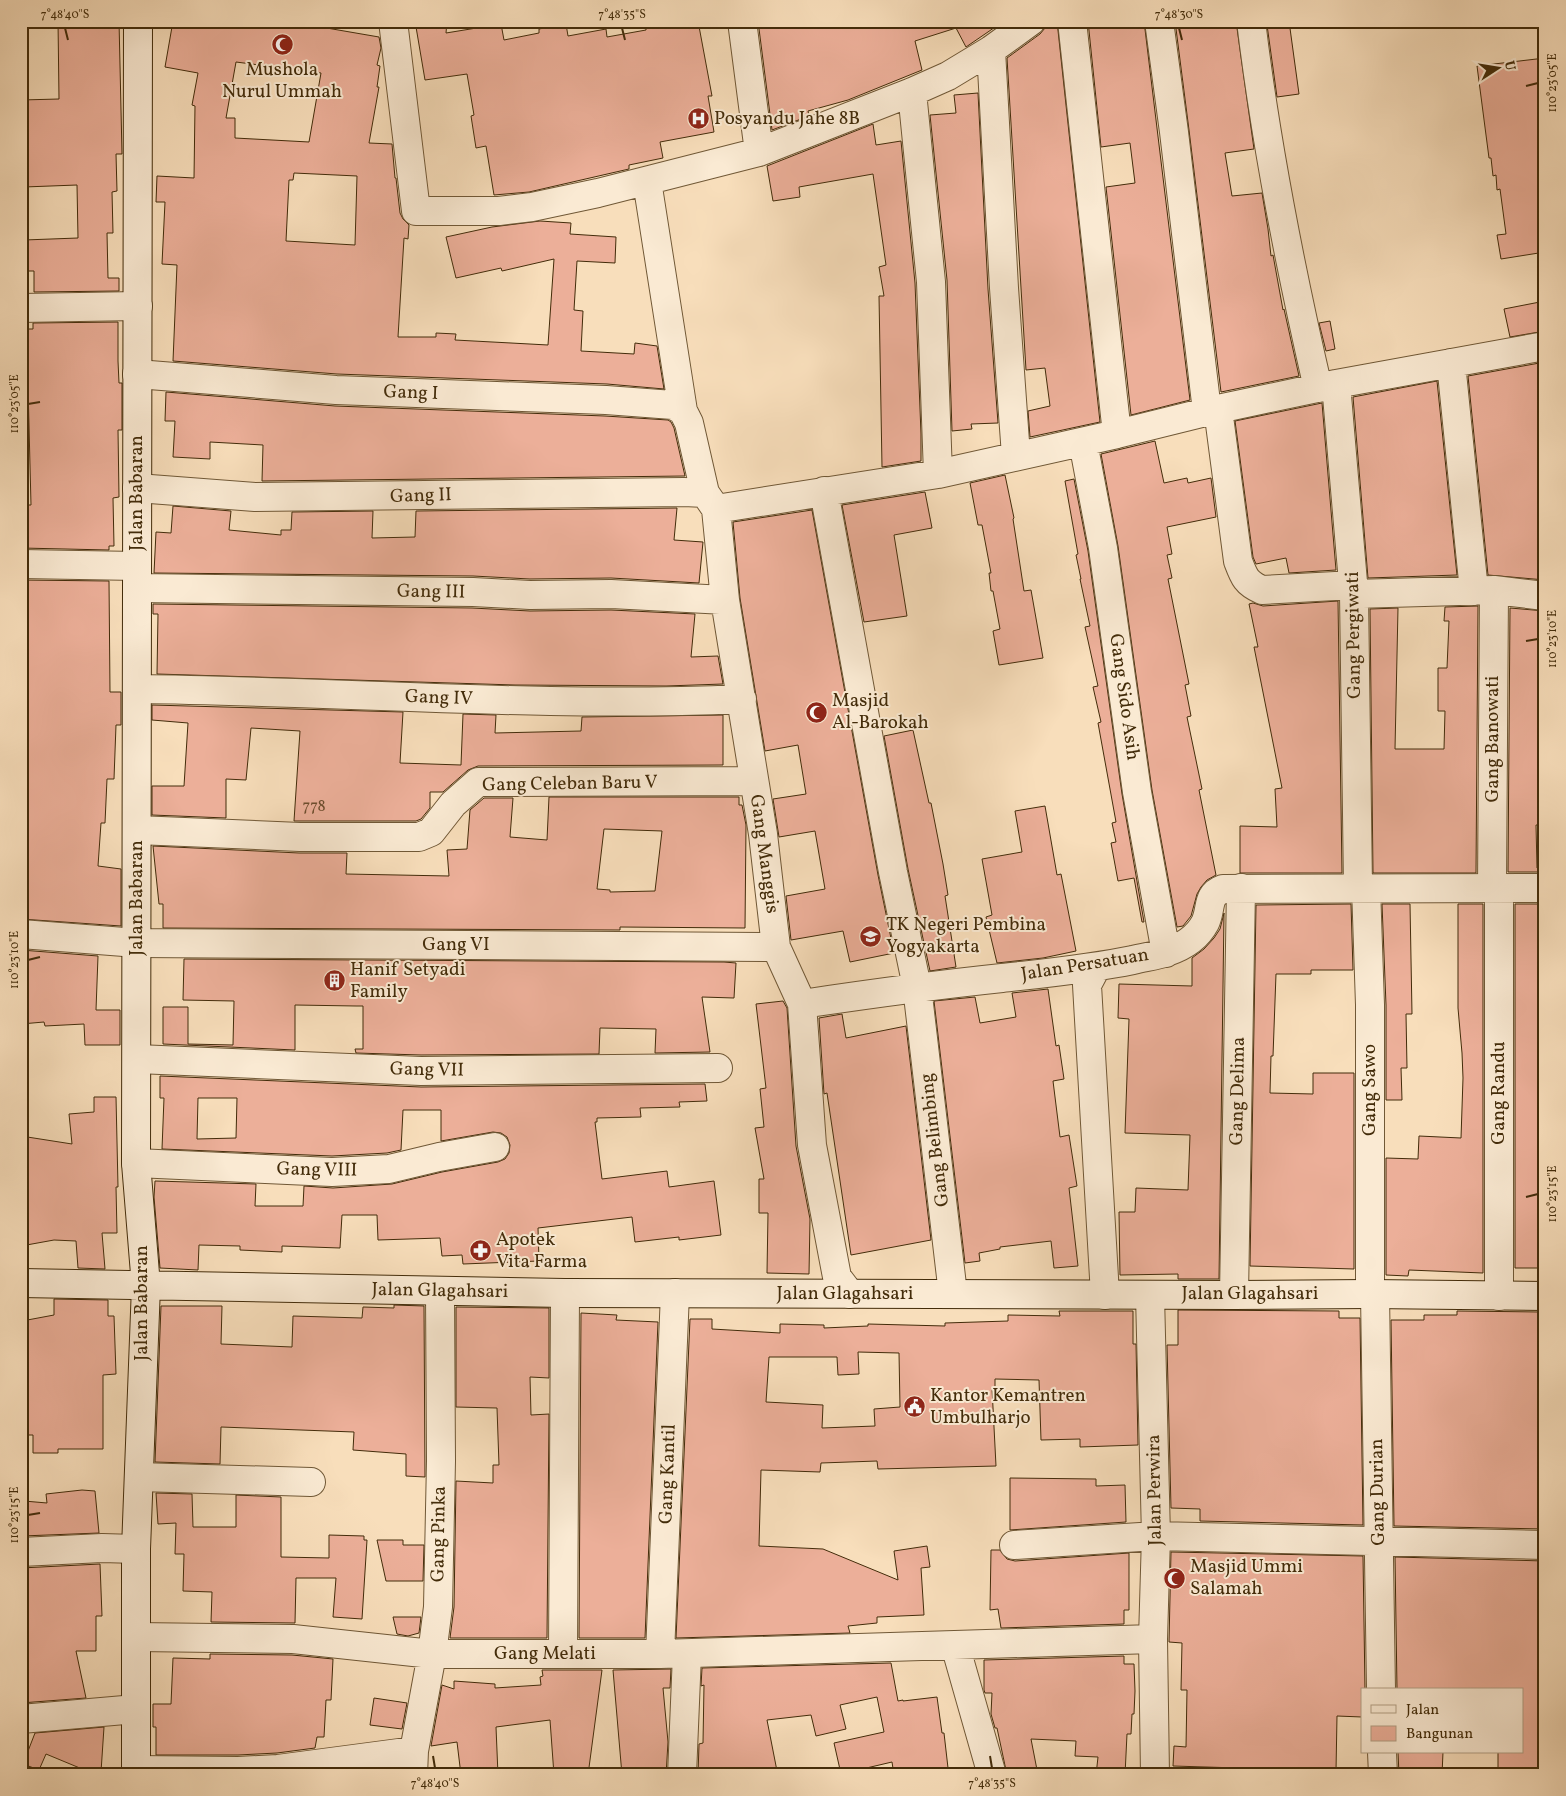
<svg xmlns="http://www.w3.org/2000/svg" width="1566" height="1796" viewBox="0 0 1566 1796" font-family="Vollkorn,serif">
<rect width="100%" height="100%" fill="#f8debb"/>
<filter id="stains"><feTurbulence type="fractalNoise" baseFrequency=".004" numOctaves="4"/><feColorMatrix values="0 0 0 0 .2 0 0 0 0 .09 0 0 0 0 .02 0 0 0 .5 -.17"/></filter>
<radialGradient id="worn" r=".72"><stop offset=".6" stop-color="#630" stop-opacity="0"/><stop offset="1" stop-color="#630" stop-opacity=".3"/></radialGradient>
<!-- building -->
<path fill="#ecaf99" stroke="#432c0a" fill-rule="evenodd" d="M58,21H119L122,154H116L117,191L112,192L113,233H107L108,278H119V291L34,292V271H25L24,240L78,238L77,185L24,187L21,100L59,99Z
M173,21H286L379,37L381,48L377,65L380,66L377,87H379L369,143L392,144L395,178H396L400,213L403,219L409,225L408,239L404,238L398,337H436V333L456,334L455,340L548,345L554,259L502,271L501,268L456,278L446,237L492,227L540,221L571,223L570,234L616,237L615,263L577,261L574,310L583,311L581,351L634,354L635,343L657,346L664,389L607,384L337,374L173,361L177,265L162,264L165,202H156L157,176L194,178L195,106L192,105L198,73L165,67ZM236,62L321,73L309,142L235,138V118H226ZM294,173L357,176L355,245L286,241L289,180H293Z
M415,21H447L446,33L501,24L504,40L539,33V29L566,24L568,36L606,29L607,37L646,30V21H698L712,96H708L714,132L660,142L663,158L629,165V169L529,192L494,195L486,146L476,148L471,116L474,115L467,74L425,80Z
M758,21H1004L966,47L956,28L915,41L922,70L848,100L808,111L809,116L772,130Z
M1046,21H1057L1100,422L1030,437L1028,411L1050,406L1045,368L1026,370L1007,58L1040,34L1045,28Z
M1088,21H1144L1190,400L1131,415L1106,187L1135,183L1130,143L1101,147Z
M1175,21H1236L1254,149L1225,153L1232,196L1262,193L1268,229L1271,256L1273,255L1283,310L1284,309L1299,376L1221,392L1189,130Z
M1289,21L1299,94L1277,97L1267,25Z
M1545,58V252L1501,259L1497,235L1506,234L1500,189L1497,190L1496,175L1493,176L1491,158H1489L1477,66Z
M978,93L988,289L998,423L971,424L972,429L952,431L947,280L930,115L956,113L954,95Z
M873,124L876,145L901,141L915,283L921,434V461L882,467L879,296H884L879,267L886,265L873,174L799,187L800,197L773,201L767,166Z
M1545,301V331L1510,337L1504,309Z
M1330,321L1335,349L1326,351L1319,323Z
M118,322V361L119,383H122V430H118L119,497L113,498L114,546H109V550L21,548V505H31L28,386H24L23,329H33V323Z
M1545,362V580L1488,575L1468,376Z
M1437,381L1457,575L1368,578L1353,397Z
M166,392L335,406L605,416L668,420L671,422L674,428L685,476L262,481L263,445L210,442V459L173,457L175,421H165Z
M1322,403L1336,570L1289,573L1286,558L1256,564L1253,557L1235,421Z
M1155,441L1164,483L1187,478L1188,483L1211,478L1216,517L1167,527L1172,554L1167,555L1172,578L1168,579L1189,684L1185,685L1191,716L1187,717L1202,789L1199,790L1216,875L1207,880L1201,887L1197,894L1191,916L1183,926L1177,927L1152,790L1118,546L1101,454Z
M1005,475L1014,518L1013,519L1024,591L1031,590L1043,658L999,665L993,631L1000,629L993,591H991L989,573H991L982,525H978L970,483Z
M1074,479L1088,551L1122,794L1144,922H1142L1134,878L1118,881L1111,843L1116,842L1112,823L1116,822L1098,723L1101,722L1093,687L1098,686L1085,627L1090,626L1080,579H1081L1076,555L1078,554L1065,481Z
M925,492L932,528L894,535L907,616L864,622L842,505Z
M173,506L231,511L229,530L281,535V530H291L292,512L373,511L372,538L415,537L416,511L677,508L674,540L703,542L699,583L611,578L530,579L473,576L154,573L156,532L171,533Z
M812,510L878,875L894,953L850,962L843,931L791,940L786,896L825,889L815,831L779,837L773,799L806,794L798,745L765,751L740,598L733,522Z
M21,580L109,581L110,692H121V725H116L114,779H107L105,823H101L98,866L121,869V926L21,919Z
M1338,601L1342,873H1240V826L1277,827L1275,789L1282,788L1254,647H1258L1249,604L1253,603L1263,606Z
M153,604L472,608L530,611L611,610L695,614L691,657L718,656L723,684L666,686L515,685L157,674L158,614H153Z
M1478,606L1476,873H1373L1370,609L1398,608L1395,749H1444L1445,711H1438V668H1447L1449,621H1444L1445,607Z
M1510,608L1545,611V825H1536L1537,868L1545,867V872H1508Z
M152,705L403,712L400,763L461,765L463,714L496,715L495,733L581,731L582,717L723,715V765L478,766L468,770L443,792H430V808L421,819L416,821H294L300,731L251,728L246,780L226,779V818L152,815V786H184L188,723L152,720Z
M913,730L929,803H931L943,864L948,895L945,896L956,967L930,971L908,869L884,736Z
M549,797H739V805H742L746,825L745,928L620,927V930L163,928V904H159L153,846L299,853H347L346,874L449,876L447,850L467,849L470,810L484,798H513L510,837L547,840ZM604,829L662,831L655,891L610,892V890L597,889Z
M1045,806L1057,875L1061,874L1076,951L1043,958L997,963L986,917L992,915L982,859L1022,852L1015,811Z
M1351,904L1353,970H1311V974H1276L1273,1056H1271L1270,1093L1313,1094V1073H1354V1269L1250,1266L1256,905Z
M1382,904H1410L1412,1014H1406L1407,1068H1401L1402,1100H1386V1005Z
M1458,904H1483V1273L1409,1270L1408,1276L1386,1275V1158L1418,1159L1419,1136L1461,1138L1463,1078L1462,1053L1458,1008Z
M1515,904H1545V919H1543V984H1545V1268H1515Z
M1224,913L1219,1279H1178V1274L1120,1275L1119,1212H1135L1136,1188L1188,1190L1190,1135L1125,1133L1129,1019L1118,1018L1119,984L1192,986V958L1204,949L1214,938L1220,929Z
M21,950L98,956L96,1010H120V1045H85L84,1024L45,1026L44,1022L21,1024Z
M184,959L724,962L736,963L734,998L702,997L710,1052L655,1053L656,1029L600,1028L599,1054L421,1055L356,1053L355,1049H363V1006H356L295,1005V1050L163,1044V1007H188V1044L233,1045L234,1001L183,1000Z
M1048,989L1056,1046L1059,1045L1064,1079L1053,1081L1060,1137L1069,1135L1077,1186L1069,1188L1078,1266L1054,1268L1051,1241L1000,1247V1249L979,1253L980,1261L965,1263L934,1001L975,997L980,1023L1016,1017L1012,993Z
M783,1001L787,1008L796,1146L810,1219L809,1274L767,1273L768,1213H759V1179H764L755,1128L764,1127L760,1089L766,1088L756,1004Z
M842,1014L846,1038L906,1026L931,1240L851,1255L827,1093L824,1094L819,1018Z
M160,1076L421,1087L705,1084L707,1101L679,1102L680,1107L640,1108L641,1117L597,1118V1122H595L602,1179L667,1171L669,1187L714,1181L721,1235L679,1240V1237L635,1242L632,1217L538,1228L539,1261L463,1264L462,1255L442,1256L440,1238L378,1240L377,1215H342L340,1248L282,1246V1252L240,1250V1246L199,1245L198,1270L160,1268L154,1197L155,1181L256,1184L255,1206H303L304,1186L333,1188L392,1184L442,1172L498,1162L505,1159L509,1153L510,1145L507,1137L501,1133L493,1132L441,1141V1110H403L401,1150L387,1153L332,1156L162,1149L164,1098H160ZM198,1098H237L236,1138L197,1139Z
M94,1097H116L118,1187H116L117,1233H102L105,1269L78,1268L76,1241L54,1240L21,1246V1136L72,1144L69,1114L94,1112Z
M54,1299L108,1300V1316H114L116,1374L103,1375V1449H58V1453H33V1435H21V1351L28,1352L22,1321L54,1315Z
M394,1305L424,1306L425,1477L406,1476V1454L353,1450L354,1432L221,1427L220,1464L155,1462L161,1306H222L221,1344L292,1347L293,1316L362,1318L363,1307L394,1308Z
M456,1307L549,1308V1378L530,1377L531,1415L549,1414L547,1638H450L454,1607L456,1481L493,1483V1465H499L497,1408L456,1407Z
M1178,1310L1339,1311V1318H1360L1363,1525L1200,1521V1509L1171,1508L1167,1345H1178Z
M1059,1311H1133V1344H1136L1138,1445L1080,1447V1439L1041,1440L1039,1380L995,1379V1388H992L996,1466L878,1469L877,1461L821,1463L820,1472L761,1470L759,1546L823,1549L898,1580L894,1551L927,1546L930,1567L921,1568L924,1615L877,1617V1623L848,1626L850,1633L676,1638L690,1319H712V1329L780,1333V1324L824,1325V1328L868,1326V1324L945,1326V1323L1008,1321V1315L1060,1316ZM858,1352L899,1353L900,1407L874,1409L875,1426L822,1428L823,1405L766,1402L769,1357H837L838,1375L859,1374Z
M1457,1311L1540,1312V1315H1545L1543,1492H1545V1529L1394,1526L1391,1320H1424V1315H1457Z
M581,1313L617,1315L616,1320L658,1322L645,1638H579Z
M1010,1478L1096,1479V1486L1125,1485L1126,1522L1010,1530Z
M82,1490L95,1491L99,1533L22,1536L24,1501L47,1503L46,1494Z
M156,1493L192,1494L193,1527H236V1495L281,1497V1557L329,1558V1535L364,1536V1540H367L362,1619L333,1617L336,1578H296L295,1623L211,1622L212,1592L183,1591L184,1554H175L176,1523L158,1524Z
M377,1540H403V1545H424L423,1581H386Z
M991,1550H1000L1007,1559L1015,1561L1129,1553V1610H1124V1624L1001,1628L998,1609L990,1610Z
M1171,1552L1363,1556L1365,1690H1362V1717L1337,1716L1336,1771L1173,1766L1174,1746L1186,1747L1187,1690H1181L1182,1643L1169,1642Z
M1395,1557L1545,1561V1772L1498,1771V1752H1522V1690H1397Z
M100,1564L102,1616H96V1651H76L86,1698L21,1703V1568Z
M393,1617H421L419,1633L408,1636L397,1634Z
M210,1654L292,1655L333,1659L331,1700H326L324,1737H317L315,1748L277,1753L238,1755H156V1727H153V1704H171L173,1658L210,1659Z
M1124,1656V1664H1134L1135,1691L1134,1714H1132L1131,1734H1127L1125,1775H1096L1098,1757L1075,1756L1076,1741L1031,1739L1038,1775H1007L997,1728H995L991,1714L992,1693H985L984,1690V1660Z
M891,1663L898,1701L903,1700V1701L937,1697L942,1733H944L948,1768L894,1775L892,1762L841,1774L834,1743L884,1732L877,1697L840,1705L846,1729L816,1736L811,1715L767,1720L777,1771L758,1775H698L699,1744L703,1743L704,1685L701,1686L702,1668Z
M671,1669L670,1688H663L668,1742L666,1775H622L613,1670Z
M542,1670H602L588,1775H554L550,1720L496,1727L498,1775H461L457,1742L431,1746L442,1685L454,1689V1681L495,1684V1688L541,1685L540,1677L543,1676Z
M374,1698L407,1703L402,1729L370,1725Z
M104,1727L101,1772L87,1771L46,1754L39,1770L23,1764L35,1733Z
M1398,1752H1443L1442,1775H1399Z"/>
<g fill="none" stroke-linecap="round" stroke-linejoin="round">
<defs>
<path id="street" d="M393,21L416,211H499L532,207L598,193L759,152L912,92L948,76L991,50L1031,21
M742,21L759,152
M1072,21L1117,434
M1159,21L1174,132L1207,411
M1251,21C1266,145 1290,267 1318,388
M991,50L1004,288L1016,456
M912,92L931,282L938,474
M647,181L683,411L689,423L705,493L716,509L725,600L763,834L776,947L802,1004L812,1145L837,1277L850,1294
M21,308L138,306
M1451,363L1474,591
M137,374L336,390L606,400L673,405L683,411
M1336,384L1354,594L1358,887
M1218,409L1238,561C1244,577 1246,583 1262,590L1354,585
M1083,442L1103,548L1137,792L1166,953
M137,488L255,497L684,492L705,493
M824,491L893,872L917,987L953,1294
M716,509L938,474L1117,434L1218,409L1336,384L1545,346
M21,564L137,566
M137,588L473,592L530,595L611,594L725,600
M1354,594L1494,590L1545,596
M137,689C339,691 540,708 742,699
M137,830L300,837H419L431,832L453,804L478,782L754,781
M1366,887L1370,1005V1294
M1492,889L1494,590
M1499,889V1296
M21,934L137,943L776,947
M1096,968L1087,985L1105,1295
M802,1004C869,994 935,985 1002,978C1046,973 1090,969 1133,960C1144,957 1156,956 1167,952C1182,947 1197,938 1205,923C1212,909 1206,895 1223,889L1545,888
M137,1059L421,1071L718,1068
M136,1163L332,1172L389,1169L439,1157L495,1147
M1375,1294L1381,1690
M1150,1295L1156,1536L1153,1639L1155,1775
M1234,1295L1241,888
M139,1477L311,1482
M1014,1545L1156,1536L1545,1545
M21,1552L102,1548L136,1549
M136,1637L293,1639L432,1654H660L1153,1639
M955,1645L992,1775
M563,1654L565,1293
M660,1654L675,1293
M21,1719L136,1709
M1382,1752L1383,1775
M136,1770L238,1771L278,1769L414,1751
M413,1775L414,1751L432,1654L438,1607L441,1461L440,1292
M682,1775L687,1654"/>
<path id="secondary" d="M21,1283L565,1293L1234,1295L1370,1294L1545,1296
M136,1775V1549L146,1286L136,1163L138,21"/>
</defs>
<!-- street casing -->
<use href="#street" stroke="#705836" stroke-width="30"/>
<!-- secondary casing -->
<use href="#secondary" stroke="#432c0a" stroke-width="30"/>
<!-- street -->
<use href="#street" stroke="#faead3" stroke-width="28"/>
<!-- secondary -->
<use href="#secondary" stroke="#faead3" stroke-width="28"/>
</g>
<!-- ticks -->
<path fill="none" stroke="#432c0a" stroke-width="2" d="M65,28L68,40M622,28L625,40M1179,28L1182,40M1526,86L1538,83M28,404L40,402M1526,641L1538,639M28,960L40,957M1526,1197L1538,1194M28,1515L40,1513M433,1756L435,1768M990,1756L992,1768"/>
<!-- icons -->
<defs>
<symbol id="mosque-disc" viewBox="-11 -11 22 22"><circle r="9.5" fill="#8f2418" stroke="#faead3"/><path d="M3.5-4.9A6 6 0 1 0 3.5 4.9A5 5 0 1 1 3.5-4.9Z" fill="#fff"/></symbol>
<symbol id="hospital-disc" viewBox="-11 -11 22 22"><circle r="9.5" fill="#8f2418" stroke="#faead3"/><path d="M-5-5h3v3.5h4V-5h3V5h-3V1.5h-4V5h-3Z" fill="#fff"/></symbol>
<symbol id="school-disc" viewBox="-11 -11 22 22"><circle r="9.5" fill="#8f2418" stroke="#faead3"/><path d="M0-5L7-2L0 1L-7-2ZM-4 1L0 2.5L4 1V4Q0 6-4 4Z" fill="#fff"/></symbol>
<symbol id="building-disc" viewBox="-11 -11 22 22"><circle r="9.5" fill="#8f2418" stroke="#faead3"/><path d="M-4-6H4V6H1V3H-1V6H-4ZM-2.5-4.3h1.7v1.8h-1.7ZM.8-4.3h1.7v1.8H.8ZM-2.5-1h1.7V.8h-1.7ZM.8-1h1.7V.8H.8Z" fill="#fff"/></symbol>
<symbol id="pharmacy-disc" viewBox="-11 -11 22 22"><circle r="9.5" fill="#8f2418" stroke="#faead3"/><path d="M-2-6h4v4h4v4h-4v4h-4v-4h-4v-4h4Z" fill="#fff"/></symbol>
<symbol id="civic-disc" viewBox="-11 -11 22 22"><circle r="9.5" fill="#8f2418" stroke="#faead3"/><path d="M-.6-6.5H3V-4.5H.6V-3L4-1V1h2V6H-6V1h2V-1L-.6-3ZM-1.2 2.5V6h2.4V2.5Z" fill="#fff"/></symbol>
</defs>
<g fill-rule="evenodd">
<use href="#mosque-disc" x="270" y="32" width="25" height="25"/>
<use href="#hospital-disc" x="686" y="106" width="25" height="25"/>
<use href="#mosque-disc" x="804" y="700" width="25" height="25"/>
<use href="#school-disc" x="858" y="924" width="25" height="25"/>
<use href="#building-disc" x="322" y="968" width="25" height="25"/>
<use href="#pharmacy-disc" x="468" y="1238" width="25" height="25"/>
<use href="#civic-disc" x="902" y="1394" width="25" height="25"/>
<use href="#mosque-disc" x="1162" y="1566" width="25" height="25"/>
</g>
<g text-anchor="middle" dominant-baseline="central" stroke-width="4" stroke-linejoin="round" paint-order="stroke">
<!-- number labels -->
<g font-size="16" fill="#6d4d2e">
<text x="314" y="807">778</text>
</g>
<!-- poi labels -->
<g font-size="19" fill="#432c0a" stroke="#faead3" text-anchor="start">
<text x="282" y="70" text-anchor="middle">Mushola<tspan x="282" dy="22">Nurul Ummah</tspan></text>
<text x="714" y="119">Posyandu Jahe 8B</text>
<text x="832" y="701">Masjid<tspan x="832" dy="22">Al-Barokah</tspan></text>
<text x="886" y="925">TK Negeri Pembina<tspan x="886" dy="22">Yogyakarta</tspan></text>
<text x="350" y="970">Hanif Setyadi<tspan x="350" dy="22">Family</tspan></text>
<text x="496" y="1240">Apotek<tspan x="496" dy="22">Vita Farma</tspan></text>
<text x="930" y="1396">Kantor Kemantren<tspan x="930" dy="22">Umbulharjo</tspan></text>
<text x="1190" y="1567">Masjid Ummi<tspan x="1190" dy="22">Salamah</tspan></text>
</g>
<!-- street labels -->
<g font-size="19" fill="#432c0a" stroke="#faead3">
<text transform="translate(411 393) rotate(2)">Gang I</text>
<text transform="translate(137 493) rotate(-90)">Jalan Babaran</text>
<text transform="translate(421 496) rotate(-2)">Gang II</text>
<text transform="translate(431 592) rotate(1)">Gang III</text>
<text transform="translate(1354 635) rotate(-91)">Gang Pergiwati</text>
<text transform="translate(1124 697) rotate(82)">Gang Sido Asih</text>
<text transform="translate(439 698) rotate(2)">Gang IV</text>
<text transform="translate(1493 739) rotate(-90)">Gang Banowati</text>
<text transform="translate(570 784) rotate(-1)">Gang Celeban Baru V</text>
<text transform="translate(764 854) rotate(82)">Gang Manggis</text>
<text transform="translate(137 898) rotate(-90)">Jalan Babaran</text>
<text x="456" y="945">Gang VI</text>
<text transform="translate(1085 965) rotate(-9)">Jalan Persatuan</text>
<text transform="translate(427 1070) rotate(1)">Gang VII</text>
<text transform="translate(1370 1090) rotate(-90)">Gang Sawo</text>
<text transform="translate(1238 1091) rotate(-89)">Gang Delima</text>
<text transform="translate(1499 1093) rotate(-90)">Gang Randu</text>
<text transform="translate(935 1140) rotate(-97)">Gang Belimbing</text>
<text transform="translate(317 1170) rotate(1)">Gang VIII</text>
<text transform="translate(440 1291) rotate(1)">Jalan Glagahsari</text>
<text x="845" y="1294">Jalan Glagahsari</text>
<text x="1250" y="1294">Jalan Glagahsari</text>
<text transform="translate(142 1303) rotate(-90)">Jalan Babaran</text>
<text transform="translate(668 1474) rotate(-88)">Gang Kantil</text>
<text transform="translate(1155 1490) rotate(-91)">Jalan Perwira</text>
<text transform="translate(1378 1492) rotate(-91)">Gang Durian</text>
<text transform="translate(439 1534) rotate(-89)">Gang Pinka</text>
<text x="545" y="1654">Gang Melati</text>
</g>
</g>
<!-- margin -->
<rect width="1566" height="1796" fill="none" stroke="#f8debb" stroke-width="55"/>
<!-- legend -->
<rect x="1361" y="1688" width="162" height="65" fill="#faead3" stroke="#b19e83"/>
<rect x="1371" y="1705" width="25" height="8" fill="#faead3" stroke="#b19e83"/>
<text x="1406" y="1714" font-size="15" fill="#432c0a">Jalan</text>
<rect x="1371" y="1726" width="25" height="15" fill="#ecaf99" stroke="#b19e83"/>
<text x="1406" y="1738" font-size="15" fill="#432c0a">Bangunan</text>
<!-- north arrow -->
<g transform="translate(1498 68) rotate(78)" stroke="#faead3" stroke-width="4" paint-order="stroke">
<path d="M0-4L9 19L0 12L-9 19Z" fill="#432c0a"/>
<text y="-8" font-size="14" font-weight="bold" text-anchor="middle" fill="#432c0a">U</text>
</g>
<rect x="28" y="28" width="1510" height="1740" fill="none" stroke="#432c0a" stroke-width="2"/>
<g font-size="12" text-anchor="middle" fill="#432c0a">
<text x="65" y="18">7°48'40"S</text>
<text x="622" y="18">7°48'35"S</text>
<text x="1179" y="18">7°48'30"S</text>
<text transform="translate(1552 83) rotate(-90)" y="4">110°23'05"E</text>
<text transform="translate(14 404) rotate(-90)" y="4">110°23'05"E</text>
<text transform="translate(1552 639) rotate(-90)" y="4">110°23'10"E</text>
<text transform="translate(14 960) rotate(-90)" y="4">110°23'10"E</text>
<text transform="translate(1552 1194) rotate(-90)" y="4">110°23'15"E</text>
<text transform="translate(14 1515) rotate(-90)" y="4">110°23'15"E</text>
<text x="435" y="1787">7°48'40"S</text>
<text x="992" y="1787">7°48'35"S</text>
</g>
<rect width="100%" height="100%" filter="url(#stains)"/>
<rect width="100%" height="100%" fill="url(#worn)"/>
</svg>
